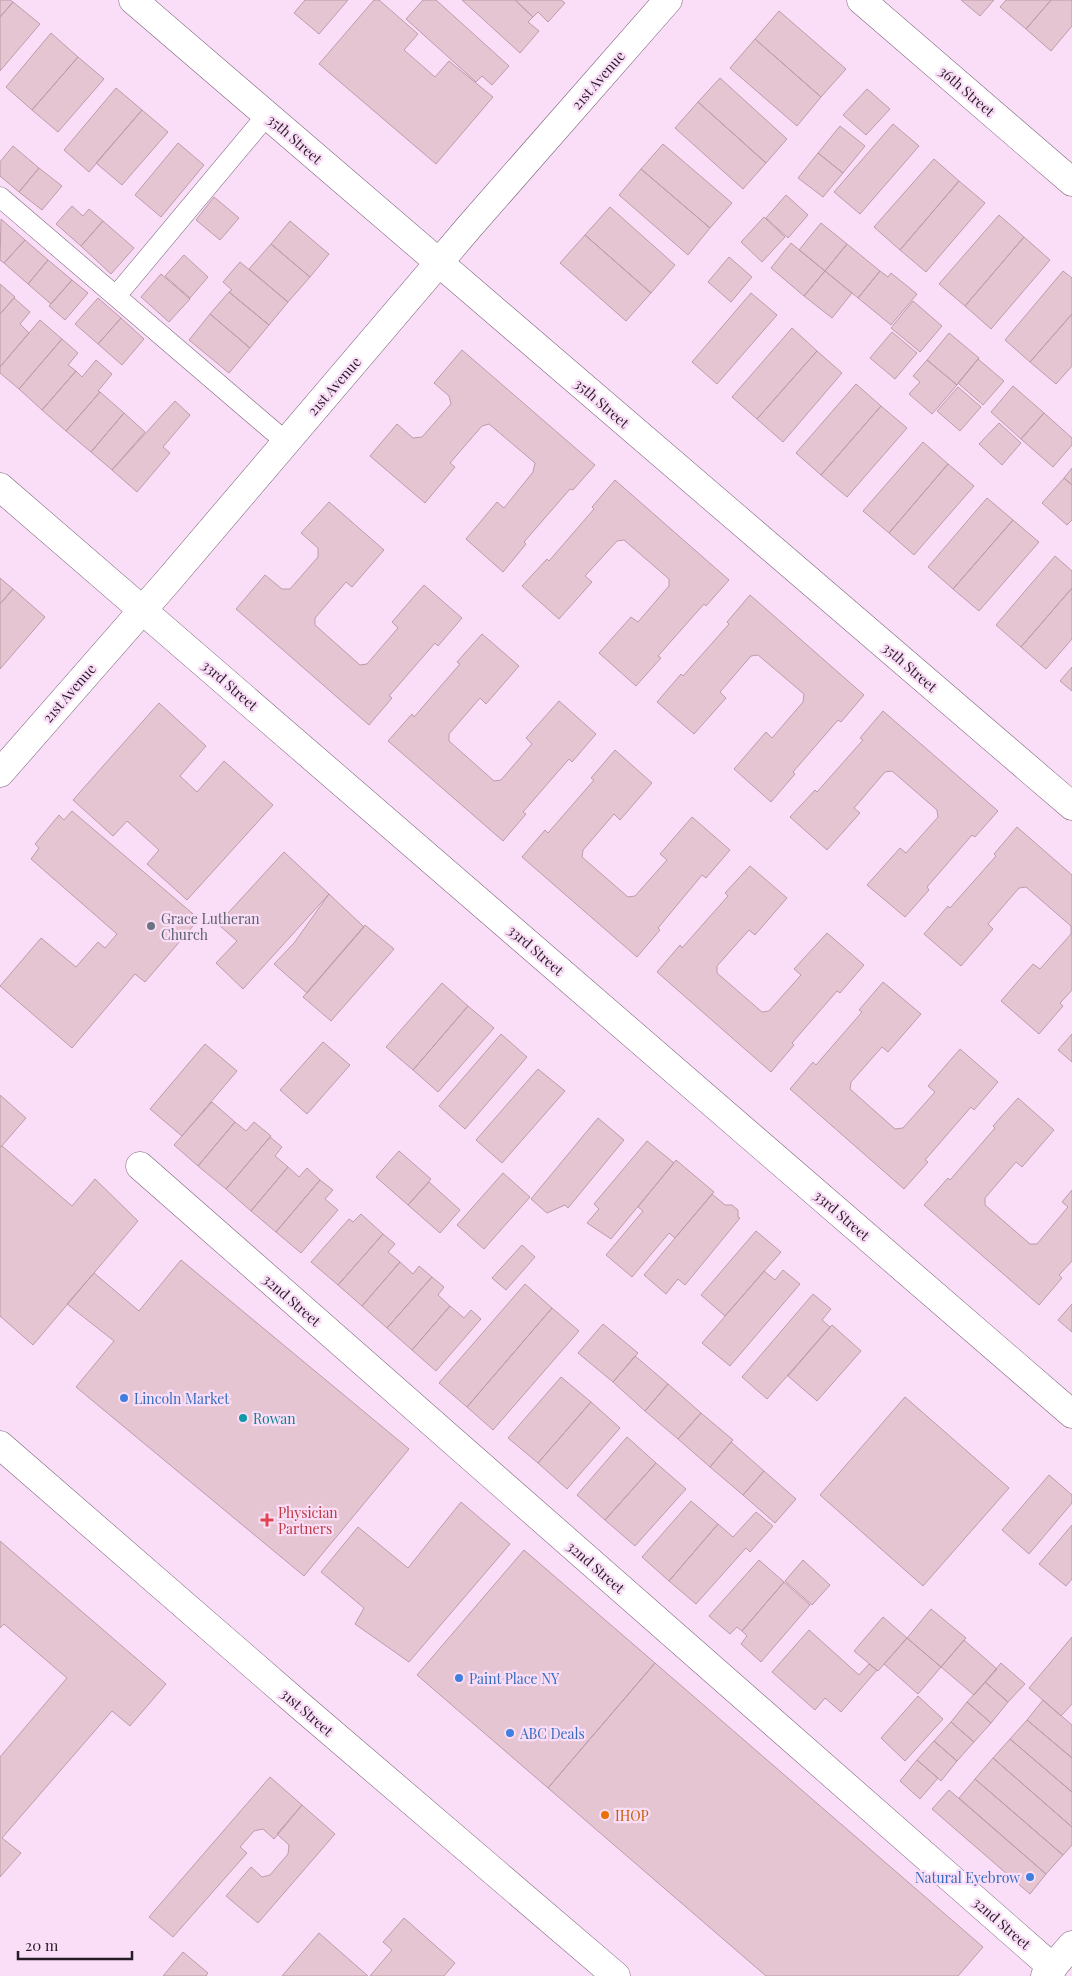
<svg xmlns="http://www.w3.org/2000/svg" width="1072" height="1976" viewBox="0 0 1072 1976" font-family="'Playfair Display',serif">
<rect width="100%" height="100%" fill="#faddf7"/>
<!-- building -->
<path fill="#e5c5d2" stroke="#be9baa" d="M0,0H10L13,2L0,17Z
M305,0H348L319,34L294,13Z
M374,0H379L418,34L404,50L435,77L449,61L493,97L436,164L319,64Z
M423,0H436L509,66L492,85L482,76L476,82L406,19Z
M462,0H515L533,17L528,22L539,31L520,53Z
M515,0H561L565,3L548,22L538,12L533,17Z
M961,0H994L980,16Z
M1006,0H1051L1026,29L1000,7Z
M1051,0H1072V26L1051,51L1026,29Z
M13,2L40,24L0,71V17Z
M779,11L846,69L821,97L755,39Z
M51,33L78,57L32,110L6,87Z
M755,39L821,97L797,126L730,68Z
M78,57L104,79L58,132L32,110Z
M720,78L787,139L766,163L698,102Z
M116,88L142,110L89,172L64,150Z
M867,89L890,109L866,135L843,115Z
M698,102L766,163L743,189L675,128Z
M142,110L168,132L122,185L96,163Z
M893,124L919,146L860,214L834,192Z
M840,126L865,146L843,173L818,153Z
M178,143L204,165L161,217L135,195Z
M663,144L732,203L710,228L641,169Z
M13,146L39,168L19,192L0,176V162Z
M818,153L843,173L823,197L798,178Z
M934,159L959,181L900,250L874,227Z
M39,168L62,186L42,210L19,192Z
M641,169L710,228L688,255L619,195Z
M959,181L985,203L926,272L900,250Z
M786,195L808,215L788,238L766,218Z
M214,197L239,218L220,240L196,220Z
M72,206L83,216L89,209L103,221L81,246L56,224Z
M610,207L675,265L651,293L585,235Z
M999,215L1024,237L965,306L939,284Z
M764,217L785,237L762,262L741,242Z
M1,219L25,240L4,263L0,260Z
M103,221L134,248L111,274L81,246Z
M290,221L329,254L310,277L271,244Z
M821,223L847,244L825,271L799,250Z
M585,235L651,293L626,321L560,263Z
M1024,237L1050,260L991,329L965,306Z
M25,240L48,260L28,284L4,263Z
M791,243L825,271L804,296L771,268Z
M271,244L310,277L288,302L249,269Z
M847,244L880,271L858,298L825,271Z
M184,255L208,277L190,298L165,276Z
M729,257L752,277L731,302L708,282Z
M48,260L72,280L51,304L28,284Z
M240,262L288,302L269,325L229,292L232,290L223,282Z
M825,271L852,293L832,318L804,296Z
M880,271L888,277L891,273L917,294L891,325L858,298Z
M1063,271L1072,278V314L1030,362L1005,340Z
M161,274L190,299L169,322L141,297Z
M72,280L88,293L65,320L49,306Z
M0,284L15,297L0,314Z
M229,292L269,325L250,348L210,314Z
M751,293L777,315L717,384L692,362Z
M14,298L30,312L20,324L29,333L0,367V314Z
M98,298L121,318L98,344L75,324Z
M913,301L942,326L920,352L891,328Z
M210,314L250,348L229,373L189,340Z
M1072,314V366L1056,384L1030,362Z
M121,318L144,339L122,365L98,344Z
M40,320L62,339L19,389L0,373V367Z
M792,328L817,351L757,419L732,397Z
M892,332L917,353L895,379L870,358Z
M949,333L979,358L957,385L927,360Z
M62,339L78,353L68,365L76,371L42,410L19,389Z
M462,350L595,465L573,490L570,489L524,542L526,544L503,572L466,539L497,502L504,508L533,472L535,463L489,424L482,426L450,463L455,467L425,503L370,456L397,424L413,438L422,437L451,404L449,396L434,383Z
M817,351L842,373L783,442L757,419Z
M978,359L1004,381L983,405L958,383Z
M96,360L112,374L98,391L100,392L66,431L42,410L76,371L82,377Z
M927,360L957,385L932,414L909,394L920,382L913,376Z
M856,384L881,406L821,475L796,453Z
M1013,386L1044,413L1021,439L991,412Z
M958,387L981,407L960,431L937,411Z
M100,392L124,413L91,452L66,431Z
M175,401L190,415L163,447L170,453L137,492L112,470Z
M881,406L907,428L847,497L821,475Z
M124,413L145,432L112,470L91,452Z
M1044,413L1072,438V445L1053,467L1021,439Z
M999,423L1021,443L1002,465L979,444Z
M923,442L948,464L889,533L863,511Z
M948,464L974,486L914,555L889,533Z
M1072,468V485L1064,478Z
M1064,478L1072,485V520L1067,525L1042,503Z
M615,480L729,580L706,606L704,604L658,656L661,658L636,686L599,653L631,617L638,622L669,586V579L624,540L617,541L585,576L592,582L559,619L522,586L547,559L549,561L594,509L592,507Z
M987,498L1013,520L953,589L928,567Z
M329,502L384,550L352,587L346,582L315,618V625L360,665L367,664L398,628L392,622L424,585L462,618L438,646L435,643L389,696L392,698L369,725L236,609L265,575L282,589H290L318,557V548L301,533Z
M1013,520L1039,542L979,611L953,589Z
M1055,556L1072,571V588L1021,647L996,625Z
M0,578L13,589L0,604Z
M1072,588V639L1046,669L1021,647Z
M13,589L45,617L0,669V604Z
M750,595L864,695L841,722L838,720L793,772L795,774L771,802L734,769L766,732L772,738L803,702L804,694L758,655L751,656L720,692L726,698L694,734L657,702L681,674L683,676L729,624L727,622Z
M482,634L519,666L486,704L480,698L449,734V741L494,781L501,780L532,744L526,738L559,701L596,734L572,762L569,759L523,812L526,814L503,841L388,741L412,714L414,717L460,664L457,662Z
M1072,667V691L1060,681Z
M159,703L206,746L180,776L197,792L224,761L273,805L187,900L147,864L159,850L127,821L113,836L73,800Z
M883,711L998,811L975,837L972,835L927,887L929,890L905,917L867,885L900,848L906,853L938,817L937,810L892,771L885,772L854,808L860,813L827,850L790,817L815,790L817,792L863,740L860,738Z
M615,750L652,783L620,820L614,814L583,850L582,857L628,897L635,896L667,860L660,854L692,817L730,850L706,878L702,875L658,928L660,930L637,957L522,857L545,830L548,833L594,780L591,778Z
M72,811L199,919L145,982L135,974L72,1048L0,986L41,938L76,967L98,942L105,948L117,934L31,859L39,848L35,844L59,815L64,820Z
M1017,827L1072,875V990L1060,1003L1063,1006L1039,1034L1001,1001L1033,964L1040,969L1071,934V926L1026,887L1019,888L988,924L993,929L961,966L924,934L948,906L950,908L996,856L994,854Z
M284,852L329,894L243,989L216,963L237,941L218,924Z
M750,866L787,898L755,935L749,930L717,966V973L762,1012L769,1011L801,975L794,969L827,933L864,965L840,993L837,991L792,1043L794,1045L771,1072L657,972L680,945L682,948L728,896L725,893Z
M329,894L364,927L307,993L274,964L294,943Z
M365,925L394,949L331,1021L303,997Z
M883,982L921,1014L888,1052L882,1047L851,1082L850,1089L895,1129L903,1128L935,1092L928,1086L960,1049L998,1082L974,1110L971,1107L925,1160L928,1162L904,1189L790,1089L813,1062L816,1065L862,1012L859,1010Z
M442,983L468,1006L413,1070L386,1047Z
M468,1006L494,1028L438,1092L413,1070Z
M501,1034L527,1057L465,1129L439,1106Z
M1072,1034V1062L1058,1050Z
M323,1042L350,1065L307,1114L280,1090Z
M205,1044L237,1071L182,1136L150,1109Z
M538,1069L565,1091L502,1163L476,1140Z
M0,1095L26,1118L0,1148Z
M1018,1098L1054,1130L1022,1167L1016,1162L985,1198V1205L1030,1244H1037L1068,1207L1062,1202L1072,1190V1261L1059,1275L1062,1278L1039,1305L924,1205L948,1178L950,1180L995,1128L993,1126Z
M212,1102L235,1122L198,1166L174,1145Z
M598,1118L624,1140L568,1208L565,1205L547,1213L531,1199Z
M235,1122L246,1131L254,1122L271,1136L226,1189L198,1166Z
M270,1137L282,1147L275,1156L288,1167L251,1211L226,1189Z
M647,1141L674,1163L611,1239L587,1223L599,1209L594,1204Z
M2,1146L72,1206L95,1179L138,1221L33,1345L0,1316V1148Z
M399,1151L431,1179L408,1205L376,1177Z
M676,1160L714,1192L675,1238L669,1233L632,1277L606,1255L643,1211L638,1207Z
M288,1167L299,1177L307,1168L320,1180L276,1232L251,1211Z
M503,1173L530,1197L484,1249L457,1225Z
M320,1180L333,1190L325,1199L338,1210L301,1253L276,1232Z
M429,1182L460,1210L440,1233L408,1205Z
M712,1194L725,1205H732L738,1210V1217L740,1218L685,1285L678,1279L666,1294L644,1275Z
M361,1214L383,1234L338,1285L311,1262L349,1219L353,1222Z
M756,1231L781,1252L725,1316L701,1295Z
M383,1234L395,1244L388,1252L400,1262L362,1306L338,1285Z
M522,1245L535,1257L506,1290L492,1278Z
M181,1260L409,1449L304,1576L76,1387L114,1341L67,1304L94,1273L139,1311Z
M400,1262L413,1274L419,1266L432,1277L387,1328L362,1306Z
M783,1270L800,1284L730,1366L702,1343L764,1271L775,1280Z
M432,1277L444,1287L438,1295L450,1306L412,1350L387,1328Z
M525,1284L552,1308L467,1407L439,1383Z
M813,1294L831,1309L822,1320L830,1327L767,1399L742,1377Z
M1072,1304V1332L1058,1320Z
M450,1306L464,1318L471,1310L481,1319L436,1371L412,1350Z
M552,1308L579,1331L493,1430L467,1407Z
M603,1324L638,1353L613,1382L578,1353Z
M832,1325L861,1351L817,1401L788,1376Z
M635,1356L668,1384L645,1411L613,1382Z
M561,1377L591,1402L538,1463L508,1438Z
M668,1384L701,1413L678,1439L645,1411Z
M905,1397L1009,1488L923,1586L820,1495Z
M591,1402L620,1428L567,1489L538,1463Z
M701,1413L733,1440L710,1467L678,1439Z
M627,1437L656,1463L605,1520L577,1495Z
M731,1442L764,1471L743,1495L710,1467Z
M656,1463L686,1489L635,1546L605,1520Z
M764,1471L796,1499L775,1523L743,1495Z
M1049,1475L1072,1495V1503L1029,1554L1002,1530Z
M691,1501L718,1524L669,1581L642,1557Z
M461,1502L510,1544L409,1662L355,1624L364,1608L321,1572L358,1527L408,1568Z
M756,1512L773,1526L750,1552L746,1548L696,1604L669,1581L718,1524L733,1537Z
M1072,1525V1579L1066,1586L1039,1564Z
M0,1541L166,1684L130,1726L112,1711L2,1838L21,1853L0,1877V1757L67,1678L4,1624L0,1628Z
M524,1550L655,1663L548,1788L417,1675Z
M759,1560L784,1582L742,1631L737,1627L730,1634L709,1616Z
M803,1560L830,1585L812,1605L785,1581Z
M784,1582L810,1605L761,1662L741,1644L747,1636L742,1631Z
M931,1609L966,1638L941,1667L907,1638Z
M883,1617L907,1638L878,1671L854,1651Z
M809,1630L859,1675L869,1664L877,1670L841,1712L825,1698L815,1710L772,1672Z
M1072,1637V1704L1061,1716L1029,1688Z
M907,1638L941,1667L918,1694L884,1664Z
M964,1640L997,1669L974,1695L941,1667Z
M655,1663L983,1947L958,1976H766L548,1788Z
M1001,1663L1025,1684L1008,1702L985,1682Z
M985,1682L1008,1702L991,1723L967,1702Z
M918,1696L943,1719L905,1761L881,1738Z
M1043,1700L1072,1725V1758L1027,1720Z
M967,1702L991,1723L974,1742L951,1722Z
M1027,1720L1072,1758V1792L1010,1739Z
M951,1722L974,1742L957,1761L934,1741Z
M1010,1739L1072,1792V1827L993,1758Z
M934,1741L957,1761L941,1781L917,1760Z
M993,1758L1072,1827V1845L1063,1855L975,1779Z
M917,1760L938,1778L920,1799L900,1781Z
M270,1777L302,1805L274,1839L263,1829L254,1831L240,1847L247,1853L173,1937L149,1917Z
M975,1779L1063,1855L1046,1874L959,1798Z
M949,1790L1046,1874L1030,1894L932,1809Z
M302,1805L335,1834L258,1923L226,1896L251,1867L262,1877L270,1875L288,1854L289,1845L277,1834Z
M404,1918L455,1963L444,1976H370L392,1950L383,1942Z
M319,1933L368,1976H282Z
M183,1952L208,1973L206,1976H163Z"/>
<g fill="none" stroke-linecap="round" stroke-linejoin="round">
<defs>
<path id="service" d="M0,197L286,442
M116,296L267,115"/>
<path id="minor" d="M133,0L1072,806
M861,0L1072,182
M0,487L1072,1414
M0,773L168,581L470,226L668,0
M140,1166L1053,1968"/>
<path id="tertiary" d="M0,1445L297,1703L616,1976
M1045,1976L1072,1945"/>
</defs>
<!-- service casing -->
<use href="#service" stroke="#796077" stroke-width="21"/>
<!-- minor casing -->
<use href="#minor" stroke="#796077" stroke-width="29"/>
<!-- tertiary casing -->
<use href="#tertiary" stroke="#796077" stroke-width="29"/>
<!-- service -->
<use href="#service" stroke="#fff" stroke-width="20"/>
<!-- minor -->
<use href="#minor" stroke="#fff" stroke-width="28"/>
<!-- tertiary -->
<use href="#tertiary" stroke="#fff" stroke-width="28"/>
</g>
<!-- markers -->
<circle fill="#6b7280" stroke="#faddf7" stroke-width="2" cx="151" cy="926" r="5"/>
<g fill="#3f7fe0" stroke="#faddf7" stroke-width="2">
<circle cx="124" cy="1398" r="5"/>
<circle cx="459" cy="1678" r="5"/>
<circle cx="510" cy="1733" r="5"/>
<circle cx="1030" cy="1877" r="5"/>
</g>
<circle fill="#0f9aa8" stroke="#faddf7" stroke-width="2" cx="243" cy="1418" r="5"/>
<path fill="#e0444e" stroke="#faddf7" stroke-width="2" d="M264.5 1512.5h5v5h5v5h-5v5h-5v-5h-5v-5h5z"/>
<circle fill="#e8710a" stroke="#faddf7" stroke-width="2" cx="605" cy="1815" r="5"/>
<g text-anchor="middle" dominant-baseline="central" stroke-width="4.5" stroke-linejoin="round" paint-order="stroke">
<!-- street labels -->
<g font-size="14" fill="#261c25" stroke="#faddf7">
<text transform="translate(598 80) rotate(-49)">21st Avenue</text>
<text transform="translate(967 91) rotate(41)">36th Street</text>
<text transform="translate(295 139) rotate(41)">35th Street</text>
<text transform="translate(334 386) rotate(-49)">21st Avenue</text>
<text transform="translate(602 403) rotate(41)">35th Street</text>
<text transform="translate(910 667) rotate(41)">35th Street</text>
<text transform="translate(230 685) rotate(41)">33rd Street</text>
<text transform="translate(69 693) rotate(-49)">21st Avenue</text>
<text transform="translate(536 950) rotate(41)">33rd Street</text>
<text transform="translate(842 1215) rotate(41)">33rd Street</text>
<text transform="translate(292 1300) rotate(41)">32nd Street</text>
<text transform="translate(596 1567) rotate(41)">32nd Street</text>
<text transform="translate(307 1712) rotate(41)">31st Street</text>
<text transform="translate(1002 1923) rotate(41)">32nd Street</text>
</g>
<!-- worship labels -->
<g font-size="14" fill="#5b616d" stroke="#faddf7" text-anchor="start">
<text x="161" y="918">Grace Lutheran<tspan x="161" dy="16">Church</tspan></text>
</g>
<!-- shop labels -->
<g font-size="14" fill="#366cbe" stroke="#faddf7" text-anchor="start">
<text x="134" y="1398">Lincoln Market</text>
<text x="469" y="1678">Paint Place NY</text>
<text x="520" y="1733">ABC Deals</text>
<text x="1020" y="1877" text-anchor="end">Natural Eyebrow</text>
</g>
<!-- culture labels -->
<g font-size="14" fill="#0d838f" stroke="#faddf7" text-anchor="start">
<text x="253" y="1418">Rowan</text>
</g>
<!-- health labels -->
<g font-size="14" fill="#be3a42" stroke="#faddf7" text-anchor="start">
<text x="278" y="1512">Physician<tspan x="278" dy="16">Partners</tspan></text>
</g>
<!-- food labels -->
<g font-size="14" fill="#c56008" stroke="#faddf7" text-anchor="start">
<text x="615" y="1815">IHOP</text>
</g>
</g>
<!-- scale -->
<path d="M18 1951v8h114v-8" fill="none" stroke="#261c25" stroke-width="2.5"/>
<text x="25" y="1951" font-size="15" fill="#261c25" stroke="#faddf7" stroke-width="4" paint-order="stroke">20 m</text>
</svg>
